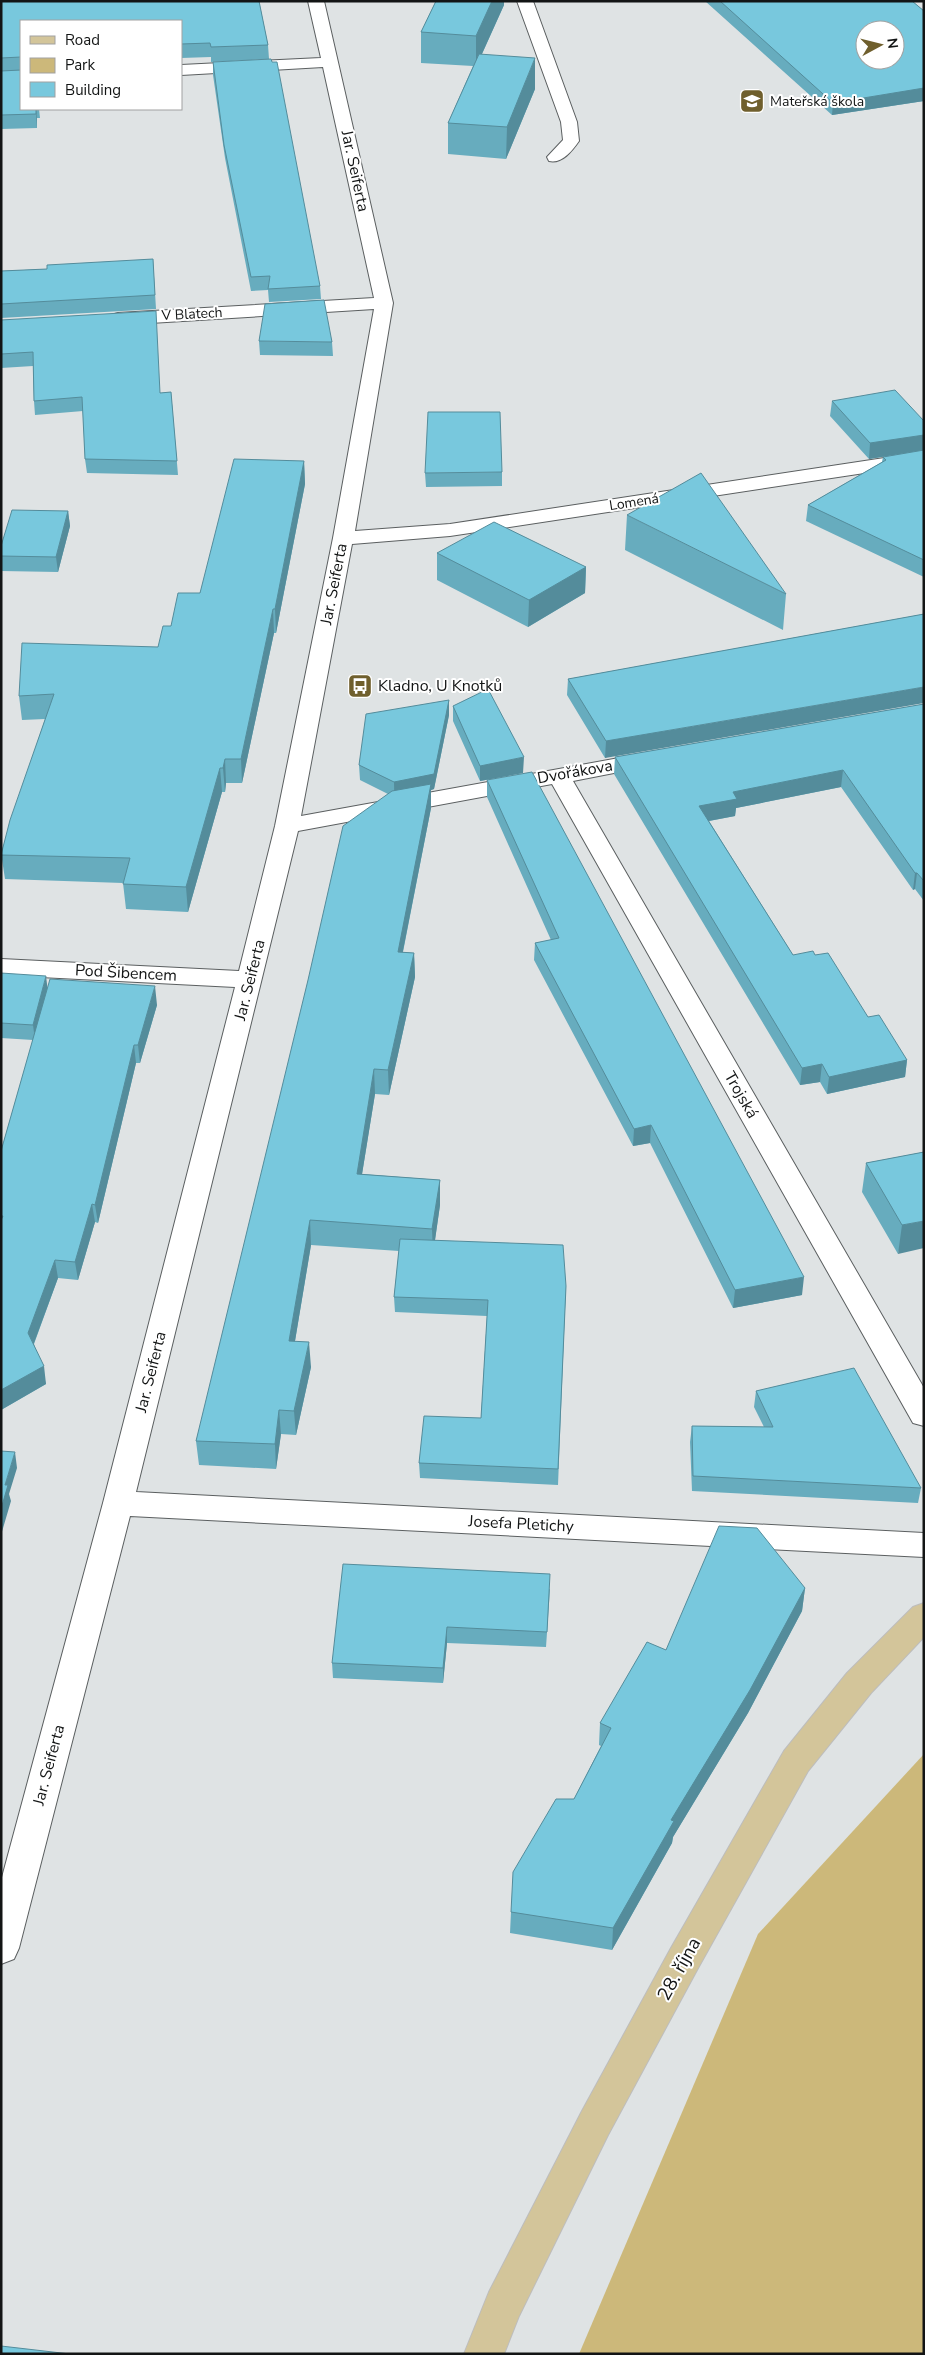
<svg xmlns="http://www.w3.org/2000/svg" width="925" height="2355" viewBox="0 0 925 2355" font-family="'Nunito Sans',sans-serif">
<rect width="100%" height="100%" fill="#dfe3e4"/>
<!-- green -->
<path fill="#ccb87a" d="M924,1754V2354H579L758,1934Z"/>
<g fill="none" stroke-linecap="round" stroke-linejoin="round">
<defs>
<path id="minor" d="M308,1H324L393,303L355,531L450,524L924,452V464L450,536L352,544L301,816L652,752L660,754L664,759L660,764L573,781L924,1388V1426L913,1423L552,784L298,831L136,1492L924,1533V1557L130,1516L19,1948L14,1959L1,1964V1881L103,1503L235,987L1,975V959L239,971L275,826L333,538L374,309L118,325L111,323L109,319L111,315L118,313L374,298L323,67L181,75V65L321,58Z
M517,1H533L577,122L579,141C572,151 562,164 549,161L547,157L563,140L561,122Z"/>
<path id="major" d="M924,1603V1637L871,1693L808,1771L697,1970L608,2135L519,2316L504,2354H464L489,2292L582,2111L671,1948L784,1751L847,1673L913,1607Z"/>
</defs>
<!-- minor casing -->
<use href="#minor" stroke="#5b5f60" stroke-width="2"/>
<!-- major casing -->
<use href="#major" stroke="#bdbdbd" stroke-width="2"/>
<!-- minor -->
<use href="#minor" fill="#fff" fill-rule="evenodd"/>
<!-- major -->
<use href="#major" fill="#d3c59a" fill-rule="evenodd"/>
</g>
<!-- wall -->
<path fill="#67acbe" d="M1,1H259L268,45L269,59L211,62V57L181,58V21H21V109H39L40,118H37V128L1,129Z
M436,1H504V5L482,54L535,89L506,159L448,154V123L473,66L421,63V32Z
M705,1H912L924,11V101L832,115Z
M213,62L320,286L321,299L269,302L268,290L251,291L225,158L213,75Z
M153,259L156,309L1,318V271L47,269Z
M1,320L161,393L171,392L178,475L87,473L85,459L83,411L35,415L34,401L33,366L1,368Z
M259,341L332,342L333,356L260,355Z
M832,401L924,421V577L806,521L808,505L882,462L883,457L920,451L869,459L830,416Z
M304,461L305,484L276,633H274L242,783H226L225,792H222L188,912L126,909L123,883L5,879L1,853L45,719L22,720L19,696L158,647L171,626L200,593Z
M502,472V486L426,487L425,473Z
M68,511L70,526L58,572L1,571V546Z
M627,515L786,594L783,630L625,550Z
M437,553L586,567L585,593L528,627L437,580Z
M924,614L605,758L567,695L568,679Z
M449,700V715L434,789L431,790V808L403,952L414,953L415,977L389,1095L375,1094L362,1174L440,1180V1205L435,1240L566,1286L558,1485L420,1478L419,1463L481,1418L487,1316L395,1312L394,1297L399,1251L311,1245L295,1341L311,1367L296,1435L281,1434L276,1469L199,1465L196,1441L388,794L360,780L359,765Z
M924,704V901L915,889L913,890L841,787L736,808L735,816L709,821L793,955H815L868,1017L907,1060L905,1077L827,1094L820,1082L800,1085L614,774L615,757Z
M453,706L523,773L480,781L453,721Z
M487,780L802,1295L733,1308L650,1143L633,1146L534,960L535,943L551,940L487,797Z
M1,973L48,988L157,1005L140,1063H136L98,1223L95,1222L78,1280L58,1278L34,1344L46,1384L1,1410V1151L33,1040L1,1038Z
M924,1152L898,1254L862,1192L866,1163Z
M756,1391L921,1488L918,1503L692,1491L690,1442L692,1426L764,1427L754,1407Z
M805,1588L802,1611L748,1713L673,1837L672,1843L612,1950L510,1933L511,1912L574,1799L601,1746L599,1745L600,1723Z
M550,1589L546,1647L447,1643L443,1683L333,1678L332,1663Z"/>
<!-- shaded-wall -->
<path fill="#548c9b" d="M492,1H504V5L476,67V36Z
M535,58V89L506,159L507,127Z
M924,88V101L832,115L833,103Z
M36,109L37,118V128L36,114Z
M924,435V450L869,459L870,443Z
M304,461L305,484L276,633L275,609Z
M68,511L70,526L58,572L56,557Z
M586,567L585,593L528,627L529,600Z
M273,609L274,633L242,783L241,759Z
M924,687V703L605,758L606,741Z
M449,700V715L434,789L431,790V808L398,976L394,782Z
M524,757L523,773L480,781V766Z
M225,759L226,783L225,792L223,768Z
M220,768L222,792L188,912L186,887Z
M843,770L841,787L736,808L735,816L698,823L699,806L733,792Z
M915,873H917L915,889L913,890Z
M414,953L415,977L389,1095L388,1070Z
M46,976L48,992L35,1040L33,1025Z
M155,986L157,1005L140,1063L138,1045Z
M134,1045L136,1063L98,1223L95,1205Z
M907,1060L905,1077L827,1094L829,1077Z
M822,1064L820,1082L800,1085L802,1068Z
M374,1069L375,1094L358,1199L357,1174Z
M651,1125L650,1143L633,1146L634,1129Z
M440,1180V1205L433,1254L432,1229Z
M92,1204L95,1222L78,1280L75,1262Z
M310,1220L311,1245L291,1365L289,1341Z
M924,1221V1248L898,1254L902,1225Z
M55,1260L58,1278L31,1351L28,1333Z
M804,1277L802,1295L733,1308L735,1290Z
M309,1342L311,1367L296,1435L294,1411Z
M44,1366L46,1384L1,1410V1390Z
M279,1410L281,1434L276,1469L275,1444Z
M15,1452L17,1468L9,1494L11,1501L1,1535V1509L5,1485Z
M805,1588L802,1611L748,1713L673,1837L672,1843L612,1950L613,1928L671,1820Z
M447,1627V1643L443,1683V1668Z"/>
<!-- building -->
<path fill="#78c8dd" stroke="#548c9b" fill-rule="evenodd" d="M1,1H259L268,45L211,47L210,43L181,44V21H21V109H36V114L1,115V71L21,70V57L1,58Z
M436,1H492L476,36L421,32Z
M720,1H912L924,11V88L833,103ZM865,30H895V60H865Z
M479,54L535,58L507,127L448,123Z
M271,59L272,62H277L320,286L268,289L270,276L251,277L224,145L213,62Z
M153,259L155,295L1,304V271L47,269V265Z
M324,300L332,342L259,341L265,304Z
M156,311L160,393L171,392L177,461L85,459L82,397L34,401L33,352L1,354V320Z
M895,390L924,421V435L870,443L832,401Z
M428,412H500L502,472L425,473Z
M924,450V560L808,505L886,460L883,457Z
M234,459L304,461L275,609H273L241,759H225L223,768H220L186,887L123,884L130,858L1,855L10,820L54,694L19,696L22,643L158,647L163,626H171L178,593H200Z
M701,473L786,594L627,515Z
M12,510L68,511L56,557L1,556V546Z
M494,522L586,567L529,600L437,553Z
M924,614V687L606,741L568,679Z
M488,689L524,757L480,766L453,706Z
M449,700L434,774L394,782L359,765L366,714Z
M924,704V881L917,873H915L843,770L733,792L737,799L699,806L793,955L813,951L815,955L828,953L868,1017L879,1015L907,1060L829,1077L822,1064L802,1068L615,757Z
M532,772L804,1277L735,1290L651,1125L634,1129L535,943L559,938L487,780Z
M431,784L398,952L414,953L388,1070L374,1069L357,1174L440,1180L432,1229L310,1220L289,1341L309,1342L294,1411L279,1410L275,1444L196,1441L308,980L343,826L392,791Z
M1,973L46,976L33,1025L1,1023Z
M50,979L155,986L138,1045H134L95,1205L92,1204L75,1262L55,1260L28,1333L44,1366L1,1390V1220L3,1216H1V1151Z
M924,1152V1221L902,1225L866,1163Z
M400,1239L563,1245L566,1286L558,1469L419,1463L424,1416L481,1418L488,1300L394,1297Z
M854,1368L921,1488L693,1476L692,1426L773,1427L756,1391Z
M1,1451L15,1452L5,1485H8L1,1509Z
M719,1526L757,1528L805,1588L750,1690L671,1820L674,1821L613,1928L511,1912L513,1872L556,1799H574L611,1728L600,1723L647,1642L666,1650Z
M343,1564L550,1574L547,1632L447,1627L443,1668L332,1663Z
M1,2346L70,2354H1Z"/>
<!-- icons -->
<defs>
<symbol id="school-square" viewBox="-11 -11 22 22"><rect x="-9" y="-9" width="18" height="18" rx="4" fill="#6f5f2d" stroke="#fff"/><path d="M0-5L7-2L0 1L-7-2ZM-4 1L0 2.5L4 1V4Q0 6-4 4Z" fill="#fff"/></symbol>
<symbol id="bus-square" viewBox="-11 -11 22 22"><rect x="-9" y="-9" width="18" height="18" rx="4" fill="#6f5f2d" stroke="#fff"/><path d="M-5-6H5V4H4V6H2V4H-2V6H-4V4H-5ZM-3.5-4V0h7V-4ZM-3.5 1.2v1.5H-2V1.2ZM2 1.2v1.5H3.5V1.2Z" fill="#fff"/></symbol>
</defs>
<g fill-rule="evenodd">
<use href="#school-square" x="738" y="87" width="28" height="28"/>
<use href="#bus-square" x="346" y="672" width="28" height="28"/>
</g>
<g text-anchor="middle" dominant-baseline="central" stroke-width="4" stroke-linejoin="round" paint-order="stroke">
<!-- far-poi labels -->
<g font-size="14" fill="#131515" stroke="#fff" text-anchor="start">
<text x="770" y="101">Mateřská škola</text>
</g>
<!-- far-street labels -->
<g font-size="14" fill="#131515" stroke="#fff">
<text transform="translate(192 314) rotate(-3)">V Blatech</text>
<text transform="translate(634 502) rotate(-9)">Lomená</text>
</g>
<!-- street labels -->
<g font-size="16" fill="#131515" stroke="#fff">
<text transform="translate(355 171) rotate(78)">Jar. Seiferta</text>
<text transform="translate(334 584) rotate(-79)">Jar. Seiferta</text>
<text transform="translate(575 772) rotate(-10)">Dvořákova</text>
<text transform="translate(126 973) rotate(3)">Pod Šibencem</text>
<text transform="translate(250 980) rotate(-76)">Jar. Seiferta</text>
<text transform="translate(741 1095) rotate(60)">Trojská</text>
<text transform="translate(151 1372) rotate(-76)">Jar. Seiferta</text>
<text transform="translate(521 1524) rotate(3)">Josefa Pletichy</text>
<text transform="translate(49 1765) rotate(-75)">Jar. Seiferta</text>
</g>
<!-- poi labels -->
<g font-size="16" fill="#131515" stroke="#fff" text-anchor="start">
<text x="378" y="686">Kladno, U Knotků</text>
</g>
<!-- near-street labels -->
<g font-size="19" fill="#131515" stroke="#fff">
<text transform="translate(679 1969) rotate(-61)">28. října</text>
</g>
</g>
<!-- border -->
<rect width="925" height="2355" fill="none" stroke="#131515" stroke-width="5"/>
<!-- legend -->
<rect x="20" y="20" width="162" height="90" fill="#ffffff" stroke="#a1a1a1"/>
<rect x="30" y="36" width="25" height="8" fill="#d3c59a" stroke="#a1a1a1"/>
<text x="65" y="45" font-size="15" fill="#131515">Road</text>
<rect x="30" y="58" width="25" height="15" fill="#ccb87a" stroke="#a1a1a1"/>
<text x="65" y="70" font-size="15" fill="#131515">Park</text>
<rect x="30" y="82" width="25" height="15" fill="#78c8dd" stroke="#a1a1a1"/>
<text x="65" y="95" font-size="15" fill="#131515">Building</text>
<!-- north arrow -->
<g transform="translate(880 45) rotate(83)"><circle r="24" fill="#ffffff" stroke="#a1a1a1"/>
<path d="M0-4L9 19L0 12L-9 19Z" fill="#6f5f2d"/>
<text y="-8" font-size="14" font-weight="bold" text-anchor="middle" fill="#131515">N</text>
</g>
</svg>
